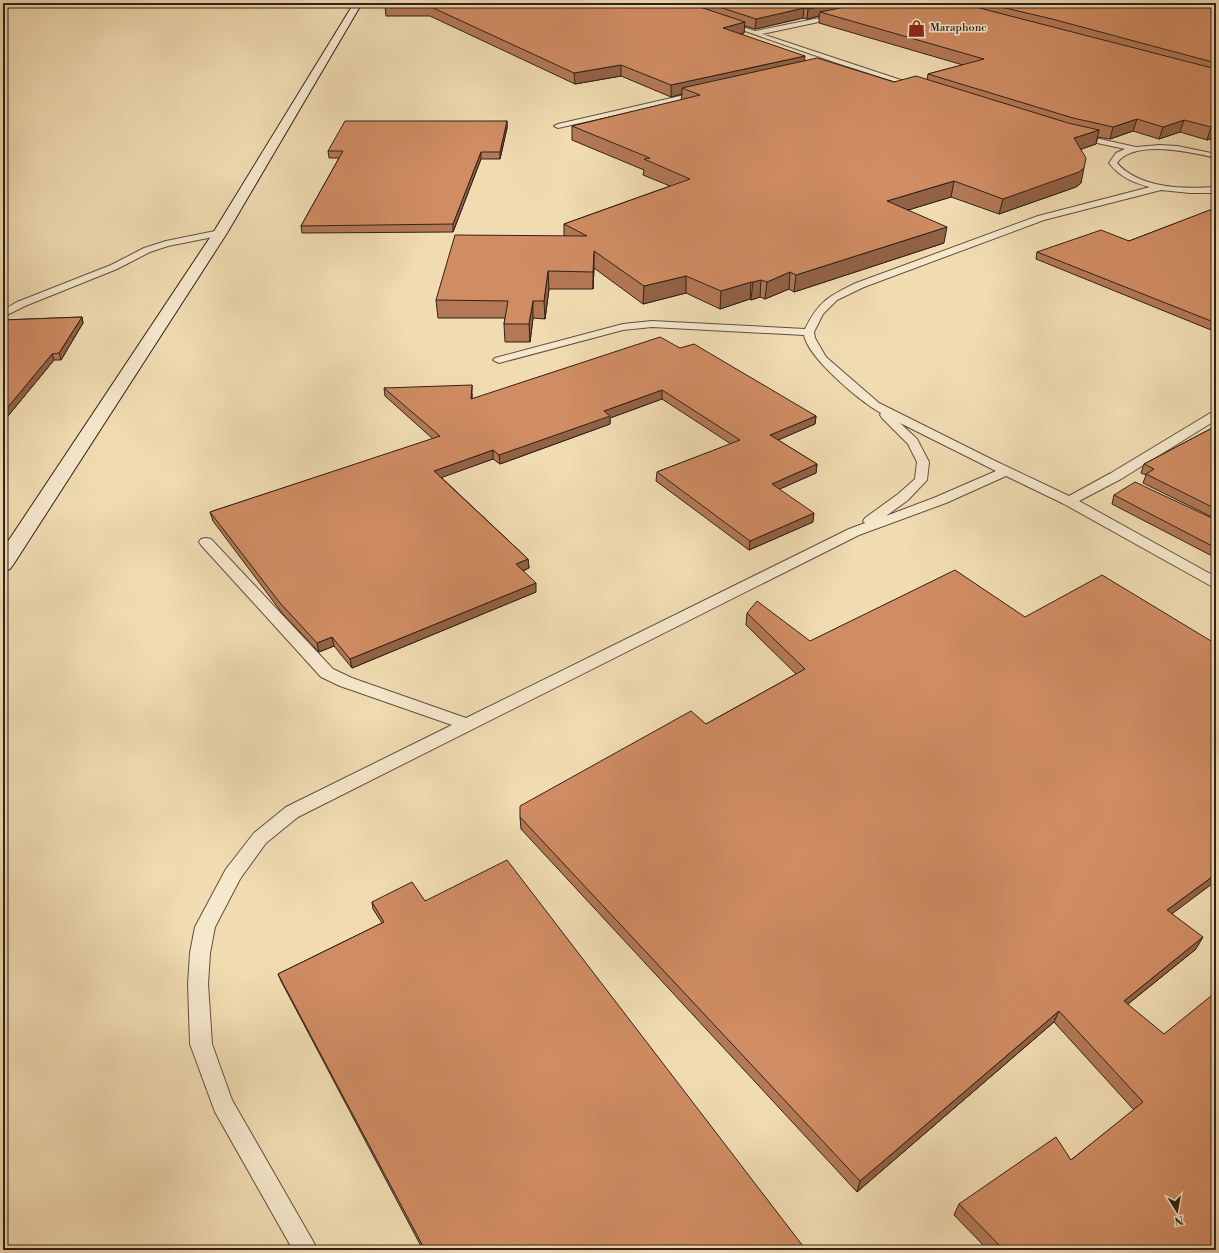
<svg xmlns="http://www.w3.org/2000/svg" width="1219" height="1253" viewBox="0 0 1219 1253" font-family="'Libre Bodoni',serif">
<rect width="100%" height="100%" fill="#f1dcb2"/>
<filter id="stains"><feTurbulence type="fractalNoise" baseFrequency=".005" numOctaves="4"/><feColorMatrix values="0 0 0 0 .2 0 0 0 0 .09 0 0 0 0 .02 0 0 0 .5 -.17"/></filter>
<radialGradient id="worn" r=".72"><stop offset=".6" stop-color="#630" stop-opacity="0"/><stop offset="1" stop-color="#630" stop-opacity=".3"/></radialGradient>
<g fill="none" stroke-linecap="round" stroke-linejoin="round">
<defs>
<path id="service" d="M840,14L842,15V17L762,34L919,86V88H915L837,63L722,23L725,21L755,31Z
M702,91H705V95L558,128L554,126L558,124Z
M1074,134H1077L1136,147L1160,145L1177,146L1216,154V158C1191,152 1134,139 1117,163C1140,189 1184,189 1216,187V193H1190L1161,190L1044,220L864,287L837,300L823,314L814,332L815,338L826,357L879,403L987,457L1069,496L1111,473L1212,412L1216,411V420L1121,479L1079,501L1216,577V587L1211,586L1064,504L1006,476L946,503L859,535L298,817L266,843L240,879L215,927L210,953L208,984L212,1044L232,1100L318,1250H293L215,1112L190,1044L188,984L190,953L195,927L226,869L254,833L286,807L452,725L340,686L321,677L201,545L199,542L201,539L206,538L211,539L333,669L352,678L466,718L849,529L865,523L863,521L865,518L898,494L915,479L917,462L908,444L882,418L880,415L881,413C861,402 808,358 804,335L652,327L623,330L499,363L493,360L495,358L623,324L652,321L805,329C819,301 829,296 856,283L1038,216L1150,187C1133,183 1120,177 1109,163L1116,153L1125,149L1074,138ZM900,423L996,471L936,497L886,516L908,500L927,480L929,462L917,439Z
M220,230L223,231L225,233L223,235L168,246L150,252L117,269L25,306L3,317V310L17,302L111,265L144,248L166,241Z"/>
<path id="secondary" d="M354,3H362L227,233L13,565L10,569L3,571V549L213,233Z"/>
</defs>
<!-- service casing -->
<use href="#service" stroke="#614f3f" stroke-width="2"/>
<!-- secondary casing -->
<use href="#secondary" stroke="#312019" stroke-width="2"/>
<!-- service -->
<use href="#service" fill="#f6e8cd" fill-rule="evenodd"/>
<!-- secondary -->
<use href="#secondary" fill="#f6e8cd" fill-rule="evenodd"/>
</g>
<!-- wall -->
<path fill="#b37855" stroke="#312019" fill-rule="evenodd" d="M387,3H1216V137L1207,140L1180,132L1159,139L1133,131L1110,139L1098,137L1096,144L1081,149V183L1076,187L999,214L951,197L908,210L944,243L794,292L789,289L765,299L760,297L751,300L750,299L720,309L686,293L643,304L594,268L593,289H549L545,319L533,318L530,342H505L504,324L505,318H438L436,300L564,236V224L670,186L643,175L644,170L572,140V126L681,100L682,94L671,97L621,76L575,84L430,16H386L385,6ZM819,16V23L963,65L928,74L927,80L894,82L805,61L740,34L744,33L745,26L755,29L803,18L807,19Z
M507,121V128L500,159H481L453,232L302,233L301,226L339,158H329L328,151Z
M1216,208V332L1036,259L1037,252L1129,241Z
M82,317L83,323L61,360H54L3,422V320Z
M680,348L816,416L815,424L778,440L817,464L816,473L779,489L813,522L749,550L656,481L657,472L731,444L662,399L610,418V424L500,464L493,459L441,477L528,559L529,568L523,571L536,592L352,668L334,646L319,652L282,613L213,521L210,512L433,439L385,396L384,388L472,394V399Z
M1216,426V519L1143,483L1146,475L1141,473L1144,464Z
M1114,495L1216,520V558L1112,504Z
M747,613L1172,914L1196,949L1128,1004L1216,1250H988L954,1215L959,1204L1071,1160L1134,1110L1054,1022L857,1192L521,829L520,817L706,724L796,674L746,625Z
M425,901L806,1250H423L281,981L278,974L382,923L373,909L372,902Z"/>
<!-- shaded-wall -->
<path fill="#926245" stroke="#312019" d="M837,3H885L820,12L819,16L807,19L808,9Z
M804,8L803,18L755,29L756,19Z
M745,22L744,33L722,38L723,28Z
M805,56L804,67L682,88V94L671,97V85Z
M621,65V76L575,84L574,73Z
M1137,119L1133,131L1110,139L1113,127Z
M1184,120L1180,132L1159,139L1163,127Z
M507,121V128L500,159V152Z
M1216,126V137L1207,140L1211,127Z
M1099,130L1096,144L1070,153L1074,138Z
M481,152V159L453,232V224Z
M1084,168L1081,183L1076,187L999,214L1003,199Z
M954,181L951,197L885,217L887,201Z
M947,227L944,243L794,292L796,275Z
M594,251V268L593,289V272Z
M548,271L549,289L545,319L544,301Z
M790,272L789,289L765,299L767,282Z
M686,276V293L643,304L644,286Z
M761,280L760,297L751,300L753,282Z
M751,282L750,299L720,309L721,291Z
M533,301V318L530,342L529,324Z
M82,317L83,323L61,360L59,353Z
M52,354L54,360L3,422V413Z
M472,385V408L471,399Z
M662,390V399L610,418V424L500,464L499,455L604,411Z
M816,416L815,424L769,444L770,435Z
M493,450V459L435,480L434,471Z
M817,464L816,473L771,493L772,484Z
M814,513L813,522L749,550L750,541Z
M528,559L529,568L517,573L516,564Z
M536,583V592L352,668L350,659Z
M332,637L334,646L319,652L317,643Z
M1216,874V881L1161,922L1167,910Z
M1203,937L1196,949L1118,1012L1124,1001Z
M1059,1011L1054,1022L857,1192L860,1181Z"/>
<!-- building -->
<path fill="#d08c63" stroke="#312019" d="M387,3H688L745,22L723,28L805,56L671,85L621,65L574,73L429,6H385Z
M707,3H837L808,9L804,8L756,19Z
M865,3H960L1216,69V126L1211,127L1184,120L1163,127L1137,119L1113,127L1073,118L928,74L984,59L820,12Z
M984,3H1216V63L1052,19Z
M817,58L894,82L916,76L1068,123L1099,130L1074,138L1086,158L1084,168L1079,172L1003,199L954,181L887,201L947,227L796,275L790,272L767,282L761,280L753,282H751L721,291L686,276L644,286L594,251L593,272L548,271L544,301H533L529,324H504L508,301L436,300L455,235L587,236L564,224L690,179L644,159L650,158L572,126L700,95L682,88Z
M345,121H507L500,152H481L453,224L301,226L343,151H328Z
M1215,208H1216V323L1037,252L1101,230L1129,241Z
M82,317L59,353L52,354L3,413V320Z
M660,337L680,348L694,344L816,416L770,435L817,464L772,484L814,513L750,541L657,472L740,440L662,390L604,411L610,416L499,455L493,450L434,471L528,559L516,564L536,583L350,659L332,637L317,643L280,603L210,512L440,436L384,388L472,385L471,399Z
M1216,426V509L1146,474L1154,469L1144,464Z
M1135,482L1216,520V548L1114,495Z
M955,570L1025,617L1102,575L1216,644V874L1167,910L1203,937L1124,1001L1164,1034L1216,992V1250H1004L959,1204L1056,1137L1071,1160L1143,1102L1059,1011L860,1181L520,817V806L691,711L706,724L805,669L747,613L757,601L810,641Z
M507,860L806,1250H425L278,974L384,922L372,902L412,882L425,901Z"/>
<!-- icons -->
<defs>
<symbol id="shop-bare" viewBox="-9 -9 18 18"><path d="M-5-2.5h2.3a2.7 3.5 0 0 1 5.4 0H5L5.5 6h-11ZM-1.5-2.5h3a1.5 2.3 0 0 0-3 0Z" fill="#8f2418" stroke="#f6e8cd" stroke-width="2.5" paint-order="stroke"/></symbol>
</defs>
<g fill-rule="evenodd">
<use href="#shop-bare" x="904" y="16" width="25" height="25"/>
</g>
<g text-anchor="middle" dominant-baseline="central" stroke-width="3" stroke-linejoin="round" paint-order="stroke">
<!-- far-poi labels -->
<g font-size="11" fill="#312019" stroke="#f6e8cd" text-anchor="start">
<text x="930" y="28">Maraphone</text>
</g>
</g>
<!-- margin -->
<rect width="1219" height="1253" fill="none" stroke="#f1dcb2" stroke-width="16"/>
<rect x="4" y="4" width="1211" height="1245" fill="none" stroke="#312019" stroke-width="2"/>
<rect x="8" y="8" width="1203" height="1237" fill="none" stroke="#312019"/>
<!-- north arrow -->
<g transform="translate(1177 1211) rotate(169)" stroke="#f6e8cd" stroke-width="3" paint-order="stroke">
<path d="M0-3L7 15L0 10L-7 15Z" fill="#312019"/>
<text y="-6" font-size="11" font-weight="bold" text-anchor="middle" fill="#312019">N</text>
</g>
<rect width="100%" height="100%" filter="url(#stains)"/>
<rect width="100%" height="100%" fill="url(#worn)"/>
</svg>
